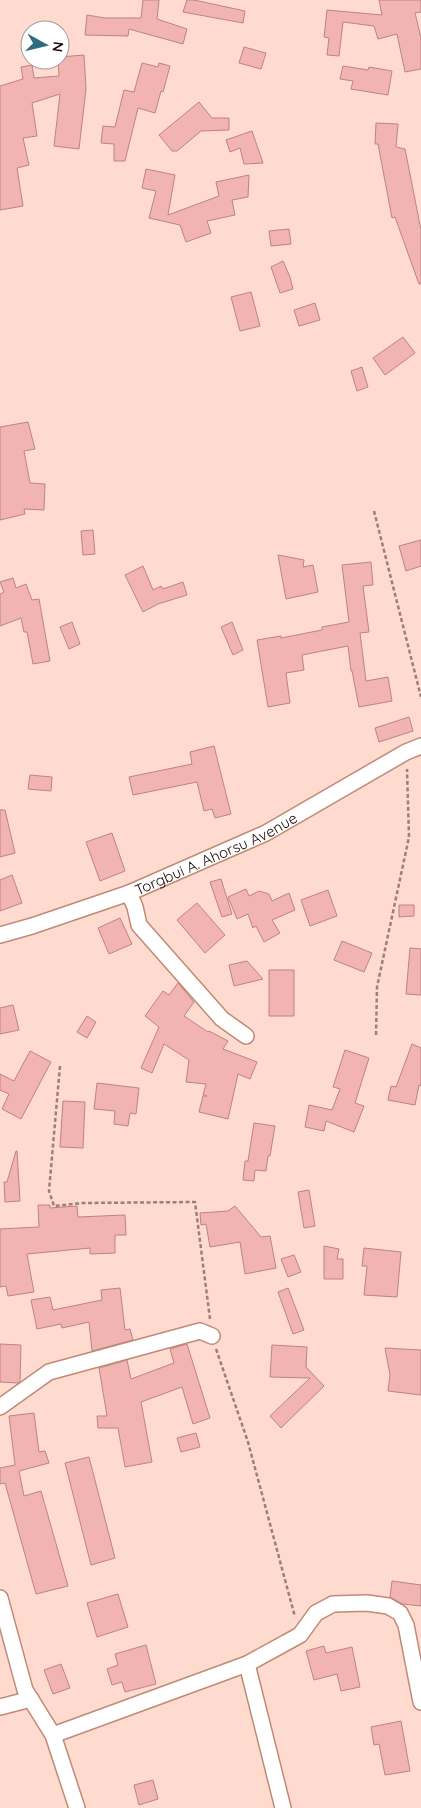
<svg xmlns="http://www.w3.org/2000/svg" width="421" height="1808" viewBox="0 0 421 1808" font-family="Quicksand,sans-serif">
<rect width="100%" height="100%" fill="#fedbce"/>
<!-- building -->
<path fill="#f1b4b1" stroke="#bd8381" d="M143,0H159L157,19L187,29L183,44L129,29L128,36L85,35L87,15L105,18H141Z
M187,0H194L245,11L243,23L183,12Z
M379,0H421V12L415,13L421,38V69L405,72L397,34L378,39L374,26L343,22L339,56L327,55L329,38L324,37L327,10L382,15Z
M244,47L266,53L261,69L239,63Z
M84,55L86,89L79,149L54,146L60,94L32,103L37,136L23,138L29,165L17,168L23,206L0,210V86L23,79L21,67L32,65L34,78L59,76L58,60H60V57Z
M142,63L158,67L159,63L170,66L163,92L161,91L155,113L138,108L125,161H114V144L101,143L103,126L115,127L124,90L134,92Z
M343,66L368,70L369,67L392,71L388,95L351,89L353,81L340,79Z
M199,102L212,118H229V130L201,131L177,151H172L159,135Z
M376,123L398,124L396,147L405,149L421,230V284H419L395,217L392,218L378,144H375Z
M252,131L263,163L244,164L240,148L230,152L226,140Z
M146,169L175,175L168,215L219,196L216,182L249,175L248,197L232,200L235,215L207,221L211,233L186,242L180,225L149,218L156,191L142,188Z
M289,229L291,244L271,246L269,231Z
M283,261L290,277L293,289L280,293L271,267Z
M251,292L260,326L240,331L231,297Z
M315,303L320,320L299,326L294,310Z
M403,337L415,353L385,375L373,358Z
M362,367L368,387L357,391L351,371Z
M28,422L35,449L24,451L30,483L45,484L44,510L24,509L25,514L0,520V427Z
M93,530L95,554L83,555L81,531Z
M421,540V566L406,571L399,546Z
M278,555L304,560L303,567L313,565L318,592L286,599Z
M371,562L373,585L363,586L369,632L360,633L366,681L388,677L392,701L359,707L352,671H351L348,646L302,655L304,670L286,673L290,703L268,707L257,640L281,636V638L322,630V627L349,622L342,565Z
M143,566L153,590L161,586L163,589L183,582L187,595L158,604L143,612L125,575Z
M13,578L16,588L26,584L32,600L39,599L50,661L33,664L27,632H24L21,618L0,626V594L4,592L0,582Z
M72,622L80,644L69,649L60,627Z
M232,622L243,650L233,655L221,627Z
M409,717L413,731L379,742L375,728Z
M214,746L231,814L215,818L212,809L204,811L197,782L133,795L129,777L192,764L190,752Z
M30,775L52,777L51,791L28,789Z
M0,810H5L15,853L0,857Z
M112,833L125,871L100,881L86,842Z
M12,875L22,903L0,911V880Z
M221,879L232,914L222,917L210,882Z
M246,889L249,896L259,891L269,894L272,901L289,893L295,910L272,920L280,933L264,942L256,926L253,928L248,914L237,919L228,897Z
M328,890L337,916L310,926L301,900Z
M197,903L225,935L205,953L177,920Z
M399,905H414V916L399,917Z
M120,918L132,944L109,954L98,928Z
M342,941L372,953L364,972L334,960Z
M410,948L421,949V995L406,994Z
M247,961L263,979L234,986L229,965Z
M269,970H294V1016H269Z
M178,983L194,1002L184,1016L208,1032L209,1031L228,1041L223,1049L257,1062L250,1079L238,1074L228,1119L199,1112L203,1096H207L203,1095L206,1084L186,1082L189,1060L164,1044L152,1073L141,1068L159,1027L145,1016L163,991L169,995Z
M13,1005L19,1030L0,1034V1008Z
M87,1016L96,1022L87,1038L77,1032Z
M412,1044L421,1048V1086L419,1085L415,1105L388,1100L391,1086L396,1087Z
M345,1050L369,1058L355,1103L364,1106L354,1132L326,1121L324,1131L305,1127L309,1105L332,1110L340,1089L333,1087Z
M30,1051L51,1062L21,1119L2,1109L9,1094L0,1090V1074L14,1081Z
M97,1083L139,1088L136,1114L130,1113L128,1126L114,1124L115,1111L94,1109Z
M63,1101L85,1102L83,1148L60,1147Z
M254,1123L275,1126L270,1156H268L266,1171L255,1170L254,1181L243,1180L245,1161H248Z
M16,1151H17L20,1201L5,1202L4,1182H7Z
M309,1190L315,1226L304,1228L298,1192Z
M38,1205H50V1208L77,1206L78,1217L125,1215L126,1235H115V1253L90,1254V1248L27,1254L34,1292L8,1296L6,1286L0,1287V1229L39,1227Z
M235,1206L261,1237L270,1236L276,1268L245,1274L240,1242L210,1247L206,1224L201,1225L200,1213L228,1211Z
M324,1246L339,1249L337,1259H343V1279H324Z
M364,1248L401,1252L397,1297L364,1295L367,1266H362Z
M294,1255L301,1272L288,1277L281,1259Z
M120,1288L125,1330L130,1329L133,1340L92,1351L89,1322L62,1328L61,1324L37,1329L31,1300L50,1297L53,1310L102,1300L101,1290Z
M288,1288L304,1330L293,1334L278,1292Z
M0,1344L21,1345L20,1381L18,1383L0,1382Z
M187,1344L210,1418L193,1424L182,1387L141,1402L152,1462L125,1467L118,1428H98L97,1416H107L99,1368L127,1360L131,1379L174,1363L170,1349Z
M272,1345L307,1347L306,1367L324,1386L281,1428L270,1416L310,1378L270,1377Z
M385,1348L421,1350V1395L388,1391L390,1375Z
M34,1413L39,1452L45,1451L49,1463L19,1471L24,1496L41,1491L68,1586L36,1594L5,1483L0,1484V1468L15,1465L9,1416Z
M196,1433L200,1447L181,1452L177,1438Z
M89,1457L115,1558L91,1565L65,1463Z
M392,1581L421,1585V1606L403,1604L390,1597Z
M118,1594L128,1627L97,1637L87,1603Z
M146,1645L156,1684L125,1692L122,1682L112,1685L107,1669L118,1665L115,1654Z
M324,1646L326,1653L352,1647L360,1687L341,1691L337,1674L314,1680L306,1651Z
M61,1664L70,1688L53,1694L44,1670Z
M401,1721L410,1771L385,1775L379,1744L374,1745L371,1727Z
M153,1780L158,1799L139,1805L134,1785Z"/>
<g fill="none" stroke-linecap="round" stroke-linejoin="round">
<defs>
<g id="minor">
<path d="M129,893L135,907L139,925L222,1019L246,1036"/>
<path id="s1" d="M0,935L32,926L129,893L266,833L406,752L421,746"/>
<path d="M0,1407L49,1372L200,1331L212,1336"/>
<path d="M0,1598L25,1690L53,1735L77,1808"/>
<path d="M247,1664L283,1808"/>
<path d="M0,1707L31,1699"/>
<path d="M53,1735L247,1664L300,1635L316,1613L333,1604L367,1603L388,1606L400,1613L406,1625L421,1702"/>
</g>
</defs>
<!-- minor casing -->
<use href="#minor" stroke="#bf8a76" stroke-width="18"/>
<!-- path -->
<path stroke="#9c8077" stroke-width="2.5" stroke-dasharray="4 2.5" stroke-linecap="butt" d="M374,511L421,697
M376,1035L377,987L409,837L407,769
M60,1066L49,1191L54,1206L83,1203L195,1202L210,1319
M216,1349L248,1442L295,1617"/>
<!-- minor -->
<use href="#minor" stroke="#fff" stroke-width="15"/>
</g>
<g text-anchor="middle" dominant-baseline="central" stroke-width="4.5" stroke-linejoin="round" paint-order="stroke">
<!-- street labels -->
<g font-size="15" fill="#190702" stroke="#fff">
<text stroke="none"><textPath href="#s1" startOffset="231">Torgbui A. Ahorsu Avenue</textPath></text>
</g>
</g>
<!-- north arrow -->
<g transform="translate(45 45) rotate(98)"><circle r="24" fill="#ffffff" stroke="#a39c9a"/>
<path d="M0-4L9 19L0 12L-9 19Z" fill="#2d6d81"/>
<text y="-8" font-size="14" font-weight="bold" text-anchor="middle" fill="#190702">N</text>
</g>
</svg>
